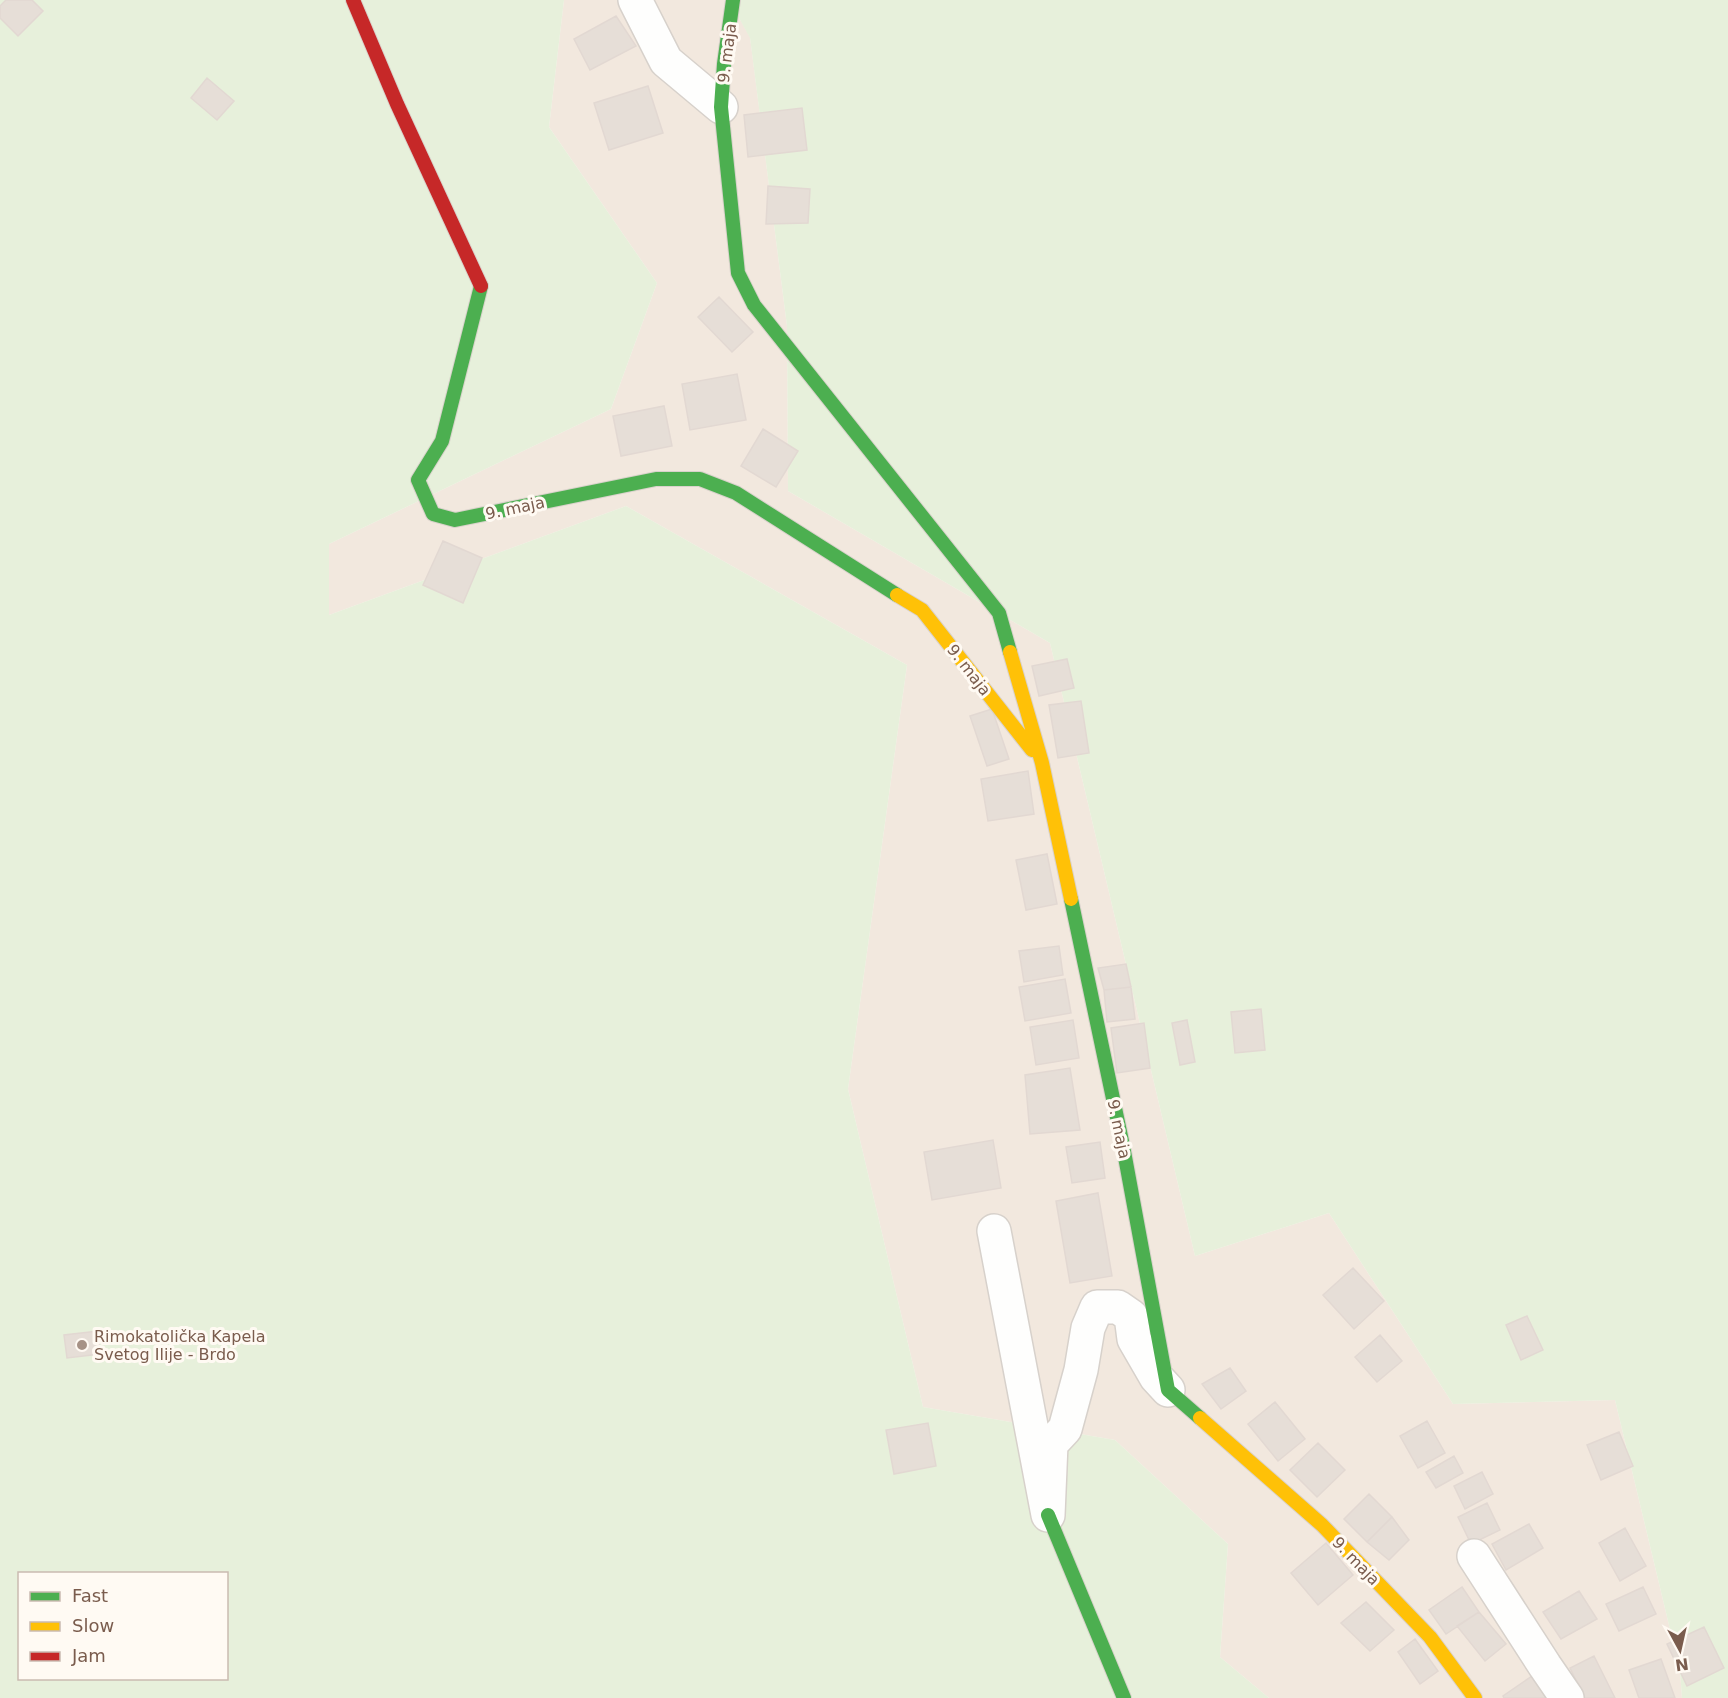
<svg xmlns="http://www.w3.org/2000/svg" width="1728" height="1698" viewBox="0 0 1728 1698" font-family="'DejaVu Sans',sans-serif">
<rect width="100%" height="100%" fill="#f9f5f0"/>
<!-- residential -->
<path fill="#f2e8de" d="M564,0H729L750,37L787,326L788,491L1050,643L1195,1256L1329,1213L1453,1404L1615,1400L1680,1671L1682,1698H1269L1220,1657L1228,1544L1115,1440L923,1407L848,1089L907,665L626,506L329,615V544L611,409L657,283L549,127Z"/>
<!-- green -->
<path fill="#e7f0db" fill-rule="evenodd" d="M0,0H564L549,127L657,283L611,409L329,544V615L626,506L907,665L848,1089L923,1407L1115,1440L1228,1544L1220,1657L1269,1698H0ZM20,1574H226V1678H20Z
M729,0H1728V1698H1682L1680,1671L1615,1400L1453,1404L1329,1213L1195,1256L1050,643L788,491L787,326L750,38Z"/>
<!-- building -->
<path fill="#e6ded7" stroke="#e2d8d2" stroke-width="1.5" d="M6,0H32L43,11L18,36L0,18V6Z
M616,16L636,46L590,70L574,39Z
M207,78L234,101L217,120L191,98Z
M648,86L663,133L609,150L594,103Z
M802,108L807,150L748,157L744,115Z
M768,186L810,189L808,223L766,224Z
M719,297L753,332L732,352L698,317Z
M737,374L746,420L690,430L682,384Z
M664,406L672,446L621,456L613,416Z
M763,429L798,451L776,487L741,466Z
M443,541L482,558L463,603L423,585Z
M1067,659L1074,688L1039,696L1032,666Z
M1081,701L1089,753L1058,758L1049,705Z
M992,709L1009,759L987,766L970,716Z
M1028,771L1034,814L988,821L981,779Z
M1047,854L1057,904L1026,910L1016,860Z
M1059,946L1063,975L1024,982L1019,951Z
M1126,964L1131,987L1104,990L1098,968Z
M1065,979L1071,1013L1025,1021L1019,987Z
M1131,987L1135,1019L1107,1022L1104,990Z
M1261,1009L1265,1050L1235,1053L1231,1012Z
M1073,1020L1079,1058L1036,1065L1030,1027Z
M1187,1020L1195,1062L1180,1065L1172,1023Z
M1144,1023L1150,1068L1117,1073L1111,1028Z
M1070,1068L1080,1130L1030,1134L1025,1075Z
M993,1140L1001,1188L932,1200L924,1152Z
M1100,1142L1105,1178L1072,1183L1066,1147Z
M1098,1193L1112,1276L1070,1283L1056,1201Z
M1353,1268L1384,1301L1354,1329L1323,1295Z
M1527,1316L1543,1350L1521,1360L1506,1325Z
M98,1331L100,1354L67,1358L64,1335Z
M1380,1335L1402,1361L1377,1382L1355,1357Z
M1230,1368L1246,1391L1221,1409L1202,1384Z
M1275,1402L1305,1439L1278,1461L1248,1424Z
M1427,1421L1445,1453L1418,1468L1400,1436Z
M928,1423L936,1466L894,1474L886,1430Z
M1619,1432L1633,1466L1601,1480L1587,1445Z
M1318,1443L1345,1470L1317,1497L1290,1470Z
M1454,1456L1463,1473L1436,1488L1426,1472Z
M1482,1472L1493,1494L1465,1509L1454,1486Z
M1369,1494L1392,1517L1367,1542L1344,1519Z
M1487,1503L1500,1530L1471,1544L1458,1517Z
M1392,1517L1409,1540L1389,1560L1367,1542Z
M1529,1524L1543,1548L1506,1570L1492,1544Z
M1625,1528L1646,1566L1620,1581L1599,1543Z
M1326,1543L1353,1575L1318,1605L1291,1573Z
M1462,1587L1479,1612L1446,1634L1429,1610Z
M1643,1587L1656,1614L1619,1631L1606,1604Z
M1579,1591L1597,1619L1561,1639L1543,1612Z
M1366,1602L1394,1630L1370,1651L1341,1623Z
M1479,1612L1506,1644L1485,1661L1457,1626Z
M1704,1627L1724,1668L1687,1686L1667,1644Z
M1415,1639L1438,1671L1420,1684L1398,1652Z
M1594,1656L1615,1698H1585L1570,1668Z
M1661,1659L1675,1698H1639L1629,1670Z
M1532,1676L1546,1698H1504L1503,1696Z"/>
<g fill="none" stroke-linecap="round" stroke-linejoin="round">
<defs>
<path id="street" d="M635,0L666,61L721,107
M994,1231L1048,1515L1051,1444L1065,1429L1081,1370L1088,1328L1097,1307H1118L1131,1316L1134,1339L1156,1377L1168,1390
M1474,1556L1545,1666L1567,1698"/>
<path id="fast" d="M733,0L724,64L721,107L738,273L754,305L999,613L1010,652
M481,286L442,441L418,480L433,514L455,520L656,479H700L736,493L897,595
M1071,899L1123,1146L1168,1390L1200,1418
M1048,1515L1124,1698"/>
<path id="slow" d="M897,595L922,610L1032,750
M1010,652L1042,763L1071,899
M1200,1418L1322,1525L1430,1637L1475,1698"/>
<path id="jam" d="M353,0L397,104L481,286"/>
</defs>
<!-- street casing -->
<use href="#street" stroke="#d7d1cb" stroke-width="36"/>
<!-- fast casing -->
<use href="#fast" stroke="#d9d2cb" stroke-width="16"/>
<!-- slow casing -->
<use href="#slow" stroke="#d9d2cb" stroke-width="16"/>
<!-- jam casing -->
<use href="#jam" stroke="#d9d2cb" stroke-width="16"/>
<!-- street -->
<use href="#street" stroke="#fefefd" stroke-width="33"/>
<!-- fast -->
<use href="#fast" stroke="#4caf50" stroke-width="14"/>
<!-- slow -->
<use href="#slow" stroke="#ffc107" stroke-width="14"/>
<!-- jam -->
<use href="#jam" stroke="#c62828" stroke-width="14"/>
</g>
<!-- markers -->
<circle fill="#a69286" stroke="#fffaf3" stroke-width="2" cx="82" cy="1345" r="6"/>
<g text-anchor="middle" dominant-baseline="central" stroke-width="6" stroke-linejoin="round" paint-order="stroke">
<!-- street labels -->
<g font-size="16" fill="#7a5c4d" stroke="#fffaf3">
<text transform="translate(727 53) rotate(-83)">9. maja</text>
<text transform="translate(515 508) rotate(-12)">9. maja</text>
<text transform="translate(969 670) rotate(52)">9. maja</text>
<text transform="translate(1119 1129) rotate(78)">9. maja</text>
<text transform="translate(1356 1561) rotate(46)">9. maja</text>
</g>
<!-- poi labels -->
<g font-size="16" fill="#7a5c4d" stroke="#fffaf3" text-anchor="start">
<text x="94" y="1336">Rimokatolička Kapela<tspan x="94" dy="18">Svetog Ilije - Brdo</tspan></text>
</g>
</g>
<!-- legend -->
<rect x="18" y="1572" width="210" height="108" fill="#fffaf3" stroke="#cabbb1" stroke-width="1.5"/>
<rect x="30" y="1592" width="30" height="9" fill="#4caf50" stroke="#cabbb1" stroke-width="1.5"/>
<text x="72" y="1602" font-size="18" fill="#7a5c4d">Fast</text>
<rect x="30" y="1622" width="30" height="9" fill="#ffc107" stroke="#cabbb1" stroke-width="1.5"/>
<text x="72" y="1632" font-size="18" fill="#7a5c4d">Slow</text>
<rect x="30" y="1652" width="30" height="9" fill="#c62828" stroke="#cabbb1" stroke-width="1.5"/>
<text x="72" y="1662" font-size="18" fill="#7a5c4d">Jam</text>
<!-- north arrow -->
<g transform="translate(1680 1650) rotate(172)" stroke="#fffaf3" stroke-width="4.5" paint-order="stroke">
<path d="M0-4.5L10 22L0 15L-10 22Z" fill="#7a5c4d"/>
<text y="-9" font-size="16" font-weight="bold" text-anchor="middle" fill="#7a5c4d">N</text>
</g>
</svg>
